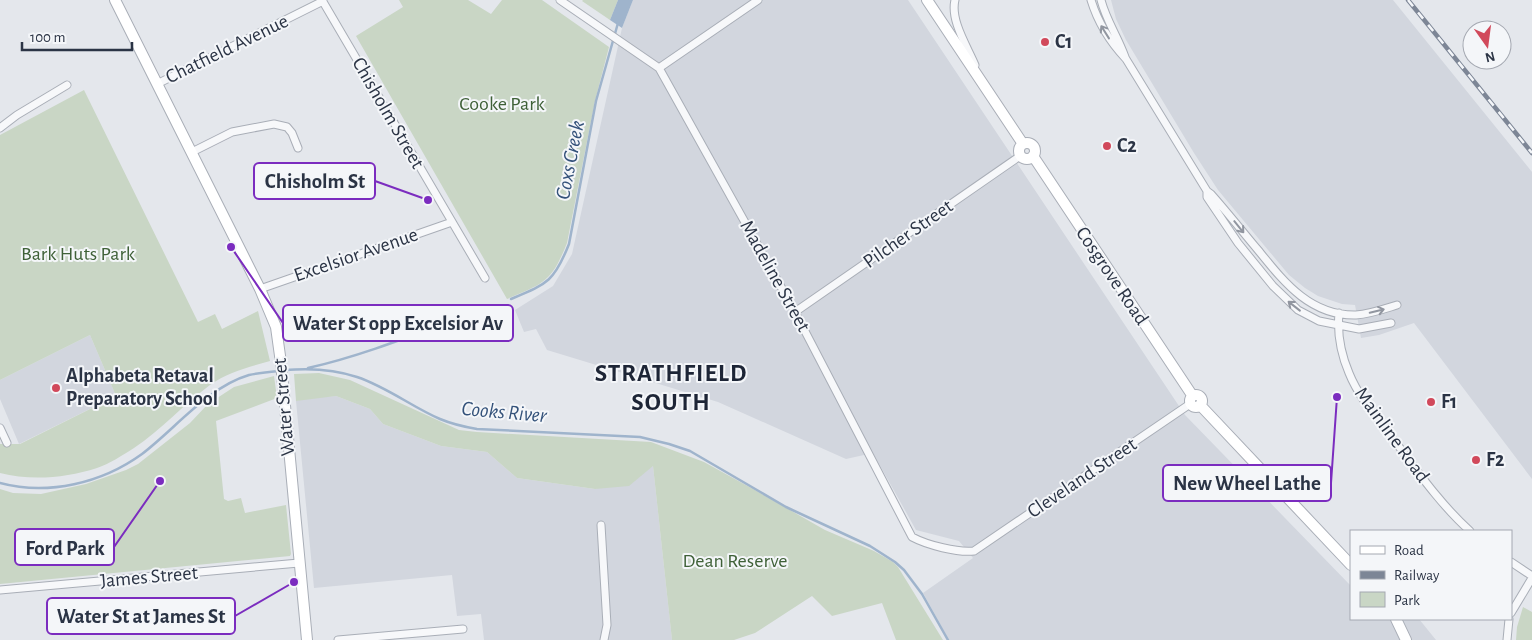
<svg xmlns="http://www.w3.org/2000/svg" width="1532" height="640" viewBox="0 0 1532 640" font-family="'Alegreya Sans',sans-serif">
<rect width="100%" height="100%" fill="#e4e7ec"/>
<!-- built -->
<path fill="#d2d6de" d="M633,0H908L1185,415L1351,586V619H1419L1436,640H949L923,593L973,558L959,541L916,530L873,453L846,459L718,402L547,350L536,329L524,332L515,310L553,286L572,254L622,28Z
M1111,0H1393L1532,172V479L1414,323L1379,335L1361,338L1355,305L1342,304L1318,296L1305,288L1289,275L1218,190L1194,153L1126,40L1116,19Z
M90,335L116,396L19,444L0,399V380Z
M336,396L370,409L383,424L441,446L487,452L517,478L595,489L653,466L672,640H484L481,614L457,616L452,575L314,588L296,401L306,398Z"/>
<!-- green -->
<path fill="#c9d6c5" d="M399,0H468L491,14L502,0H542L609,47L595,101L567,243C551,283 544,283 507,299L356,36L403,7Z
M583,0H618L610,20L582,1Z
M84,90L198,322L215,314L222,329L258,311L270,361C249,367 228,372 210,385C184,404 161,430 134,448C123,455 109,464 97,468C66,478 31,481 0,473V444H20L116,396L90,335L0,380V135Z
M319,373L350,380L459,430L477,432L651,442L704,462L753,489L825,530L874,551L893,562L898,567L943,640H896L882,603L832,616L812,596L755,633L734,640H672L653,466L629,486L595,489L517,478L487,452L441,446L383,424L370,409L336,396L296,401L294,374Z
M274,376L277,398L216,421L224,499L228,501L241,498L245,513L286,505L291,554L290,556L0,584V489L13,493L41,494L86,484L126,470L138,464L190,423L208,404L234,387Z
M1523,607L1532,612V640H1516L1517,627Z"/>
<!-- water -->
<path fill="#9fb4cc" d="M618,0H633L622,28L610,20Z"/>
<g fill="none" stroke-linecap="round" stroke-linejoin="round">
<!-- stream -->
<path stroke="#9fb4cc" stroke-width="2.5" d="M511,299C547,284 554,282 569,244L596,101L618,23
M308,368C370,354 430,328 489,307
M285,370C309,368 334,369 357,377C387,387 412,407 440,419C452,424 465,427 477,429L640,437L669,444L690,451L786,507L870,546L895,562L904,570L922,594L948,640
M0,483C48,496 102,483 142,454C175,429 208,387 249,375C259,373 269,372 279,371"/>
<defs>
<path id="street" d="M322,0L485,278
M560,0L659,68L795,312L912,537C927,545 958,553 974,551L1190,404
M955,0C950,20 967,46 975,65
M1091,0C1098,23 1110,42 1126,59L1207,191L1211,194C1227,212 1242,231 1258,250C1284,282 1310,316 1356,315C1370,314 1384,309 1397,305
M1101,0C1106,20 1118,37 1125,57
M659,68L758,0
M157,84L323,1
M0,128L17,115L67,85
M192,152L232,132L274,124L287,127L292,133L298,148
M1207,191V197L1238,243L1273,286L1298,310L1319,321L1359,329L1391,323
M260,289L452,222
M795,312L1020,156
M1339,313C1337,334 1341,354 1349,373C1359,398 1378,419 1394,440C1418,472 1441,505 1470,531
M0,428L7,443
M601,525L607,625L604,640
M1511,562L1532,576
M0,590L299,563
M1511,613L1532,578
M338,640L463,629
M1507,640L1509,619"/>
<path id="secondary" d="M115,0L260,289L276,327L281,363L307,640
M927,0L1023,144
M1019 151a8 8 0 1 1 16 0a8 8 0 1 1-16 0Z
M1033,156L1192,395
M1190 401a6 6 0 1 1 12 0a6 6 0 1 1-12 0Z
M1200,405L1351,565
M1396,619L1406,640"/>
</defs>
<!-- street casing -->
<use href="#street" stroke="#a9aeb7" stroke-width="9"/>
<!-- secondary casing -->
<use href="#secondary" stroke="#a9aeb7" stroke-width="12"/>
<!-- street -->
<use href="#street" stroke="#f7f8fa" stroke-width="7"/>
<!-- secondary -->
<use href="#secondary" stroke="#fff" stroke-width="10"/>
<defs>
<path id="rail" d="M1408,0L1532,153"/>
</defs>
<!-- rail casing -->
<use href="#rail" stroke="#7d8696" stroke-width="4.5"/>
<!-- rail -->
<use href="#rail" stroke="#f4f6f9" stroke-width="2.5" stroke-dasharray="8" stroke-linecap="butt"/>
</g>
<!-- one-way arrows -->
<defs><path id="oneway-shaft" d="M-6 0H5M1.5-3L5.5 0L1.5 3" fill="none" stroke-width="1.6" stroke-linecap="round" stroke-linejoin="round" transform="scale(1.25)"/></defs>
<g stroke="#9196a0">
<use href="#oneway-shaft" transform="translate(1105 32) rotate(-122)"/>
<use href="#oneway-shaft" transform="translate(1239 227) rotate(51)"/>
<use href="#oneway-shaft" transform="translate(1294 306) rotate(-142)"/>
<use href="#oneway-shaft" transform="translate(1377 311) rotate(-13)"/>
</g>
<!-- markers -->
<g fill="#d1495b" stroke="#f4f6f9" stroke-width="2">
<circle cx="1045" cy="42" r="5"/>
<circle cx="1107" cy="146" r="5"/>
<circle cx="56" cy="388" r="5"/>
<circle cx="1431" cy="402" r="5"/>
<circle cx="1476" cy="460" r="5"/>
</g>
<g text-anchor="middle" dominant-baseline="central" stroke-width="4" stroke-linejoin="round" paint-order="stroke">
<!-- poi labels -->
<g font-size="20" font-weight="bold" fill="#2b3445" stroke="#f4f6f9" text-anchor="start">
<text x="1055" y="42">C1</text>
<text x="1117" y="146">C2</text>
<text x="66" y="376">Alphabeta Retaval<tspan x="66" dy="23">Preparatory School</tspan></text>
<text x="1441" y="402">F1</text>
<text x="1486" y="460">F2</text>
</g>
<!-- street labels -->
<g font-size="20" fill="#2b3445" stroke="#f4f6f9">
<text transform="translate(227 49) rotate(-26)">Chatfield Avenue</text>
<text transform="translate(388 113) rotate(60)">Chisholm Street</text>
<text transform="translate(908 234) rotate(-35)">Pilcher Street</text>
<text transform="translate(356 255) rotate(-19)">Excelsior Avenue</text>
<text transform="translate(775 276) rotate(61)">Madeline Street</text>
<text transform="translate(1112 276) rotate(56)">Cosgrove Road</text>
<text transform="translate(284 407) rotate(-95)">Water Street</text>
<text transform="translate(1392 435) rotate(54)">Mainline Road</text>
<text transform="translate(1082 478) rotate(-34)">Cleveland Street</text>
<text transform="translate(149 577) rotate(-5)">James Street</text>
</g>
<!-- park labels -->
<g font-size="20" fill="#3f6138" stroke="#f4f6f9">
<text x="502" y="104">Cooke Park</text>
<text x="78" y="254">Bark Huts Park</text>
<text x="735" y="561">Dean Reserve</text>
</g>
<!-- water labels -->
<g font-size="21" font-style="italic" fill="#34527a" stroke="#f4f6f9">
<text transform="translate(570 160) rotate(-79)">Coxs Creek</text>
<text transform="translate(504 412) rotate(5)">Cooks River</text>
</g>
<!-- district labels -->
<g font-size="25" font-weight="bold" letter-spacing="1" fill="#1d2536" stroke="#f4f6f9">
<text x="671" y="373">STRATHFIELD<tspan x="671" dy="29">SOUTH</tspan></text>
</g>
</g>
<!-- callouts -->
<path fill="none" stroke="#7b2cbf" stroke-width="2" d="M428 200L375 181M231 247L283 323M1337 397L1331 483M160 481L114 547M294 582L235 616"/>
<g fill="#7b2cbf" stroke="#f4f6f9" stroke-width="2">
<circle cx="428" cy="200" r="5"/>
<circle cx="231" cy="247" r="5"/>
<circle cx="1337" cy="397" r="5"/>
<circle cx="160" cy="481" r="5"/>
<circle cx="294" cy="582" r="5"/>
</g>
<g fill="#f4f6f9" stroke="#7b2cbf" stroke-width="2">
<rect x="254" y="163" width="121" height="36" rx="5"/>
<rect x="283" y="305" width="230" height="36" rx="5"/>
<rect x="1163" y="465" width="168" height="36" rx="5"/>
<rect x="15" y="529" width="99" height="36" rx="5"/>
<rect x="47" y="598" width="188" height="36" rx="5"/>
</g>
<g font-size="21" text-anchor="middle" font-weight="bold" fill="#2b3445">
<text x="315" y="188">Chisholm St</text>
<text x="398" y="330">Water St opp Excelsior Av</text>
<text x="1247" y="490">New Wheel Lathe</text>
<text x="65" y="555">Ford Park</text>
<text x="141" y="623">Water St at James St</text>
</g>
<!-- legend -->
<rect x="1350" y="530" width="162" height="90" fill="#f4f6f9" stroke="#a4a8b1"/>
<rect x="1360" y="546" width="25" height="8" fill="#ffffff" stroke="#a4a8b1"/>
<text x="1394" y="555" font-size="15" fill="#2b3445">Road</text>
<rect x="1360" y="571" width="25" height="8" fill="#7d8696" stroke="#a4a8b1"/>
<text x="1394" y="580" font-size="15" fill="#2b3445">Railway</text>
<rect x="1360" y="592" width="25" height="15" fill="#c9d6c5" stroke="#a4a8b1"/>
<text x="1394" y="605" font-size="15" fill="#2b3445">Park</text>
<!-- north arrow -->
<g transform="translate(1487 45) rotate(166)"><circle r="24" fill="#f4f6f9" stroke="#a4a8b1"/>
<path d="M0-4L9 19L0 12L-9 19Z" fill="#d1495b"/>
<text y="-8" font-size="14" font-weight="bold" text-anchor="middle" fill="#2b3445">N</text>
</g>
<!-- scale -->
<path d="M22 42v8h110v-8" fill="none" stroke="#2b3445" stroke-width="2.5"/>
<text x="30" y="42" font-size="15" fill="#2b3445" stroke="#f4f6f9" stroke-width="4" paint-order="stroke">100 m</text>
</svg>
